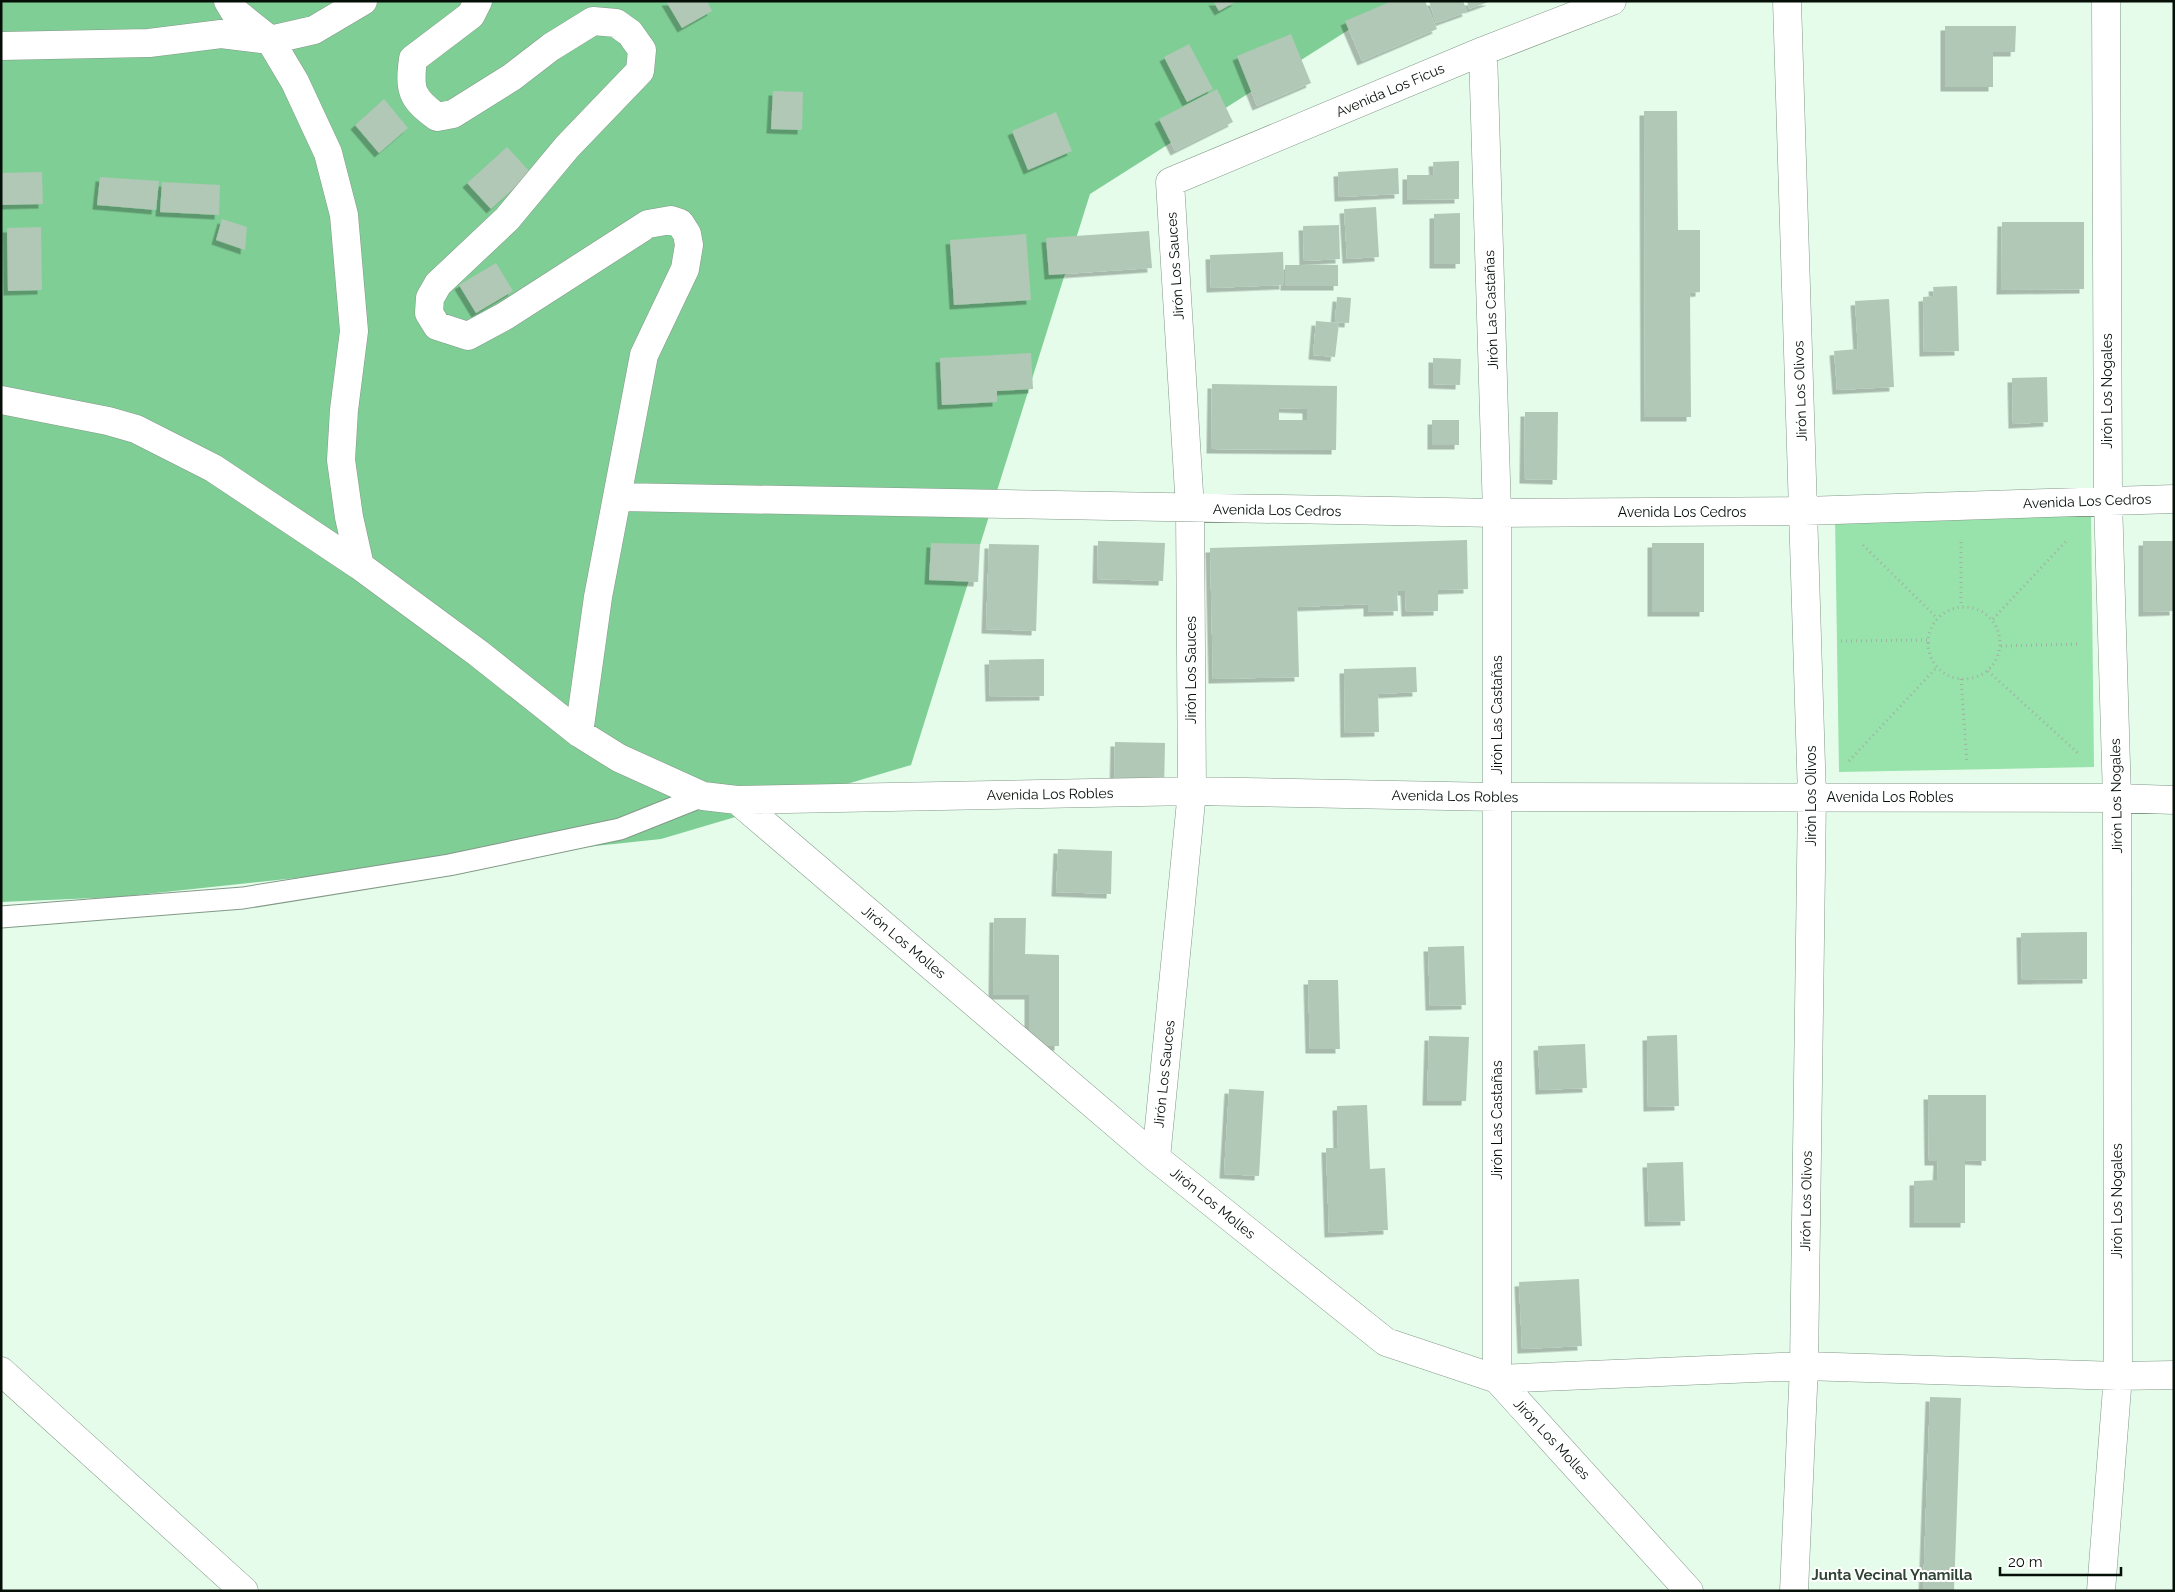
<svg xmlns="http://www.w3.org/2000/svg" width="2175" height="1592" viewBox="0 0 2175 1592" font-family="Raleway,sans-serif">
<defs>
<filter id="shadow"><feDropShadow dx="-4.5" dy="4.5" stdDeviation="0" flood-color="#0004"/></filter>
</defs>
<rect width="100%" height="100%" fill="#e4fce9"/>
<!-- green -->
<path fill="#98e2ab" d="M2091,513L2094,767L1839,772L1835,517Z"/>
<!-- forest -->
<path fill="#7fce95" d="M1,1H1394L1090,194L911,765L661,839L118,897L1,902Z"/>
<!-- building -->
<path fill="#b0c8b5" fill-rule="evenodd" filter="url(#shadow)" d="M666,1H707L712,11L682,28Z
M1213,1H1237L1219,11Z
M1392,1H1425L1437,29L1362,61L1345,21Z
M1429,1H1463L1467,12L1436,23Z
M1467,1H1491L1469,9Z
M1945,26H2016L2015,52H1993V87H1945Z
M1291,34L1311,83L1257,106L1237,56Z
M1189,44L1213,89L1187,102L1164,57Z
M1217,89L1233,122L1175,151L1159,119Z
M773,91L803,92L802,130L771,129Z
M384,99L408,128L379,153L355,125Z
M1644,111H1677L1678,230H1700V292L1690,293L1691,417H1645Z
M1056,112L1072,151L1028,170L1012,131Z
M507,147L531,173L491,209L467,183Z
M1459,161V199L1407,200V175H1434L1433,162Z
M1398,168L1399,194L1339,197L1338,172Z
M42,172L43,204L1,205V173Z
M100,177L159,181L156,210L97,205Z
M162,182L220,185L219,215L160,212Z
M1376,207L1379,257L1347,259L1344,209Z
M1460,213V264H1434V214Z
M222,219L247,227L245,250L216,240Z
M2002,222H2084V289L2001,290Z
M1339,225L1340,259L1304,261L1303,226Z
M41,227L42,290L8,291L7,228Z
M1149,231L1152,268L1049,275L1046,238Z
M1026,234L1031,300L954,305L950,240Z
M1283,252L1284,285L1211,288L1210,255Z
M496,263L513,291L476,313L459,285Z
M1285,265H1338V286H1285Z
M1957,286L1959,351L1924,352L1923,297L1934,296L1933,287Z
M1337,297L1351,298L1349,323L1335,322Z
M1889,299L1894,387L1837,390L1834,351L1858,349L1855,301Z
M1316,321L1339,323L1335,357L1313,355Z
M1031,353L1033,389L997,391V402L942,405L940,358Z
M1433,358L1461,359L1460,385L1433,384Z
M2047,377L2048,422L2013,424L2012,378Z
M1212,384L1337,386L1336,450L1211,449ZM1279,408L1307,409V420H1279Z
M1525,412H1558L1557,480L1524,479Z
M1432,420H1459V445H1432Z
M1467,540L1468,589L1438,590V611L1406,612L1405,591H1397L1398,611L1368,612V604L1297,607L1299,677L1213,679L1210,548Z
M1098,541L1165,543L1163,581L1097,579Z
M2143,541H2174V611L2143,612Z
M931,543L980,544L978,582L929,580Z
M1652,543H1704V612H1652Z
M989,544L1039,545L1036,631L986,629Z
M1044,659V696L990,697L989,660Z
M1416,667L1417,692L1378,694L1379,732L1345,733L1344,669Z
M1115,742L1165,743L1164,790L1114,788Z
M1058,849L1112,851L1111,894L1056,892Z
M994,918H1026L1025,954L1059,955V1046H1029V995H993Z
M2087,932V979L2022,980L2021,933Z
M1464,946L1466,1005L1430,1006L1428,947Z
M1308,980H1338L1340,1049H1310Z
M1677,1035L1679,1106L1648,1107L1647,1036Z
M1429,1036L1469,1037L1466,1101H1427Z
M1585,1044L1587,1088L1540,1090L1538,1046Z
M1229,1089L1264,1091L1259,1176L1224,1174Z
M1928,1095H1986V1161L1965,1160V1223H1914V1181L1937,1180L1938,1161H1929Z
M1367,1105L1370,1169L1385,1168L1388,1230L1329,1233L1326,1148H1338L1337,1106Z
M1683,1162L1685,1221L1649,1222L1647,1163Z
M1579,1279L1582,1346L1522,1349L1519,1282Z
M1930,1397L1961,1398L1954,1591H1923Z"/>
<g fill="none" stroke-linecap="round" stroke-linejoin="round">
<defs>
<path id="service" d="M1,917L243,898L449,865L620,829L703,796"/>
<path id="minor" d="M228,1L234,11L270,40L295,82L328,153L344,215L354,331L344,410L341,460L349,517L360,566
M478,1L471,15L413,59C409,90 411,98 437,117L453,114L512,77L551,47L593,21L616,23L630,33L642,50L640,71L567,147L507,219L438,284L430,298L429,313L437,326L468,336L505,316L648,224L671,220L680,223L687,234L689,245L685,269L644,355L598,597L579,733
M1787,1L1812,797L1804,1366L1794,1591
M1,46L149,43L221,34L270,40L314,30L363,1
M1483,51L1497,513V1379L1804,1366L2118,1376L2174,1375
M1,400L108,421L136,429L213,468L360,566L478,653L579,733L619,758L703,796L737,800L1192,791L1497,797L2117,798L2174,800
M619,497L1497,513L1804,511L2174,499
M737,800L1156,1158L1386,1342L1497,1379L1689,1591
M1156,1158L1192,791L1190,509L1170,182L1483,51L1612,1
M1,1371L244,1591
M2101,1591L2118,1376L2117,798L2108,500L2106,1"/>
</defs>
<!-- service casing -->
<use href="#service" stroke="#839988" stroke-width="23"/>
<!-- minor casing -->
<use href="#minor" stroke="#839988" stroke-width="29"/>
<!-- path -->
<path stroke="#9fb2a3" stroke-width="3" stroke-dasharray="1 4" stroke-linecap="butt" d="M1961,542V606
M1863,545L1937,618
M1928 643a36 36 0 1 1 72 0a36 36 0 1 1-72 0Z
M1993,619L2068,539
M1841,641L1928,640
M2001,646L2078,644
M1988,671L2080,755
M1961,679L1967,763
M1849,761L1937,667"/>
<!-- service -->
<use href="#service" stroke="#fff" stroke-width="21"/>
<!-- minor -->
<use href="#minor" stroke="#fff" stroke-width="28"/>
</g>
<g text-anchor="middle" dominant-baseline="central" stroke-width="4" stroke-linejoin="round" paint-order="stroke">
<!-- street labels -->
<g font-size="14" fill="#060e08" stroke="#fff">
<text transform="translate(1390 90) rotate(-23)">Avenida Los Ficus</text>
<text transform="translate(1175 266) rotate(-94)">Jirón Los Sauces</text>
<text transform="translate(1491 310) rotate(-92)">Jirón Las Castañas</text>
<text transform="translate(1800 391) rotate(-92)">Jirón Los Olivos</text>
<text transform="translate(2107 391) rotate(-90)">Jirón Los Nogales</text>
<text transform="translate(2087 501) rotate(-2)">Avenida Los Cedros</text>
<text transform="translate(1277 510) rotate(1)">Avenida Los Cedros</text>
<text x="1682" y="512">Avenida Los Cedros</text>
<text transform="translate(1191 670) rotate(-90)">Jirón Los Sauces</text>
<text transform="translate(1497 715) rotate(-90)">Jirón Las Castañas</text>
<text transform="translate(1050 794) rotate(-1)">Avenida Los Robles</text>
<text transform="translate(1455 796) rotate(1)">Avenida Los Robles</text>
<text transform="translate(1811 796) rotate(-90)">Jirón Los Olivos</text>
<text transform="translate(2116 796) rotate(-91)">Jirón Los Nogales</text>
<text x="1890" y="797">Avenida Los Robles</text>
<text transform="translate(904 942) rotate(40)">Jirón Los Molles</text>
<text transform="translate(1164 1074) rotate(-84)">Jirón Los Sauces</text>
<text transform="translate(1497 1120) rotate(-90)">Jirón Las Castañas</text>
<text transform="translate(1806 1201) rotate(-89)">Jirón Los Olivos</text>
<text transform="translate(2117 1201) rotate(-90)">Jirón Los Nogales</text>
<text transform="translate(1213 1203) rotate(39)">Jirón Los Molles</text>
<text transform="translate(1552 1439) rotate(47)">Jirón Los Molles</text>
</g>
<!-- neighbourhood labels -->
<g font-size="15" font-weight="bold" fill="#314536" stroke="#fff">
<text x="1892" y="1575">Junta Vecinal Ynamilla</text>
</g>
</g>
<!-- border -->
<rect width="2175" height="1592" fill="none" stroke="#060e08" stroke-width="5"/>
<!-- scale -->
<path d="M2000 1567v8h121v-8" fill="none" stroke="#060e08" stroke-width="2.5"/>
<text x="2008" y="1567" font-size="15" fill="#060e08" stroke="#ffffff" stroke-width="4" paint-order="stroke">20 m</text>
</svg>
